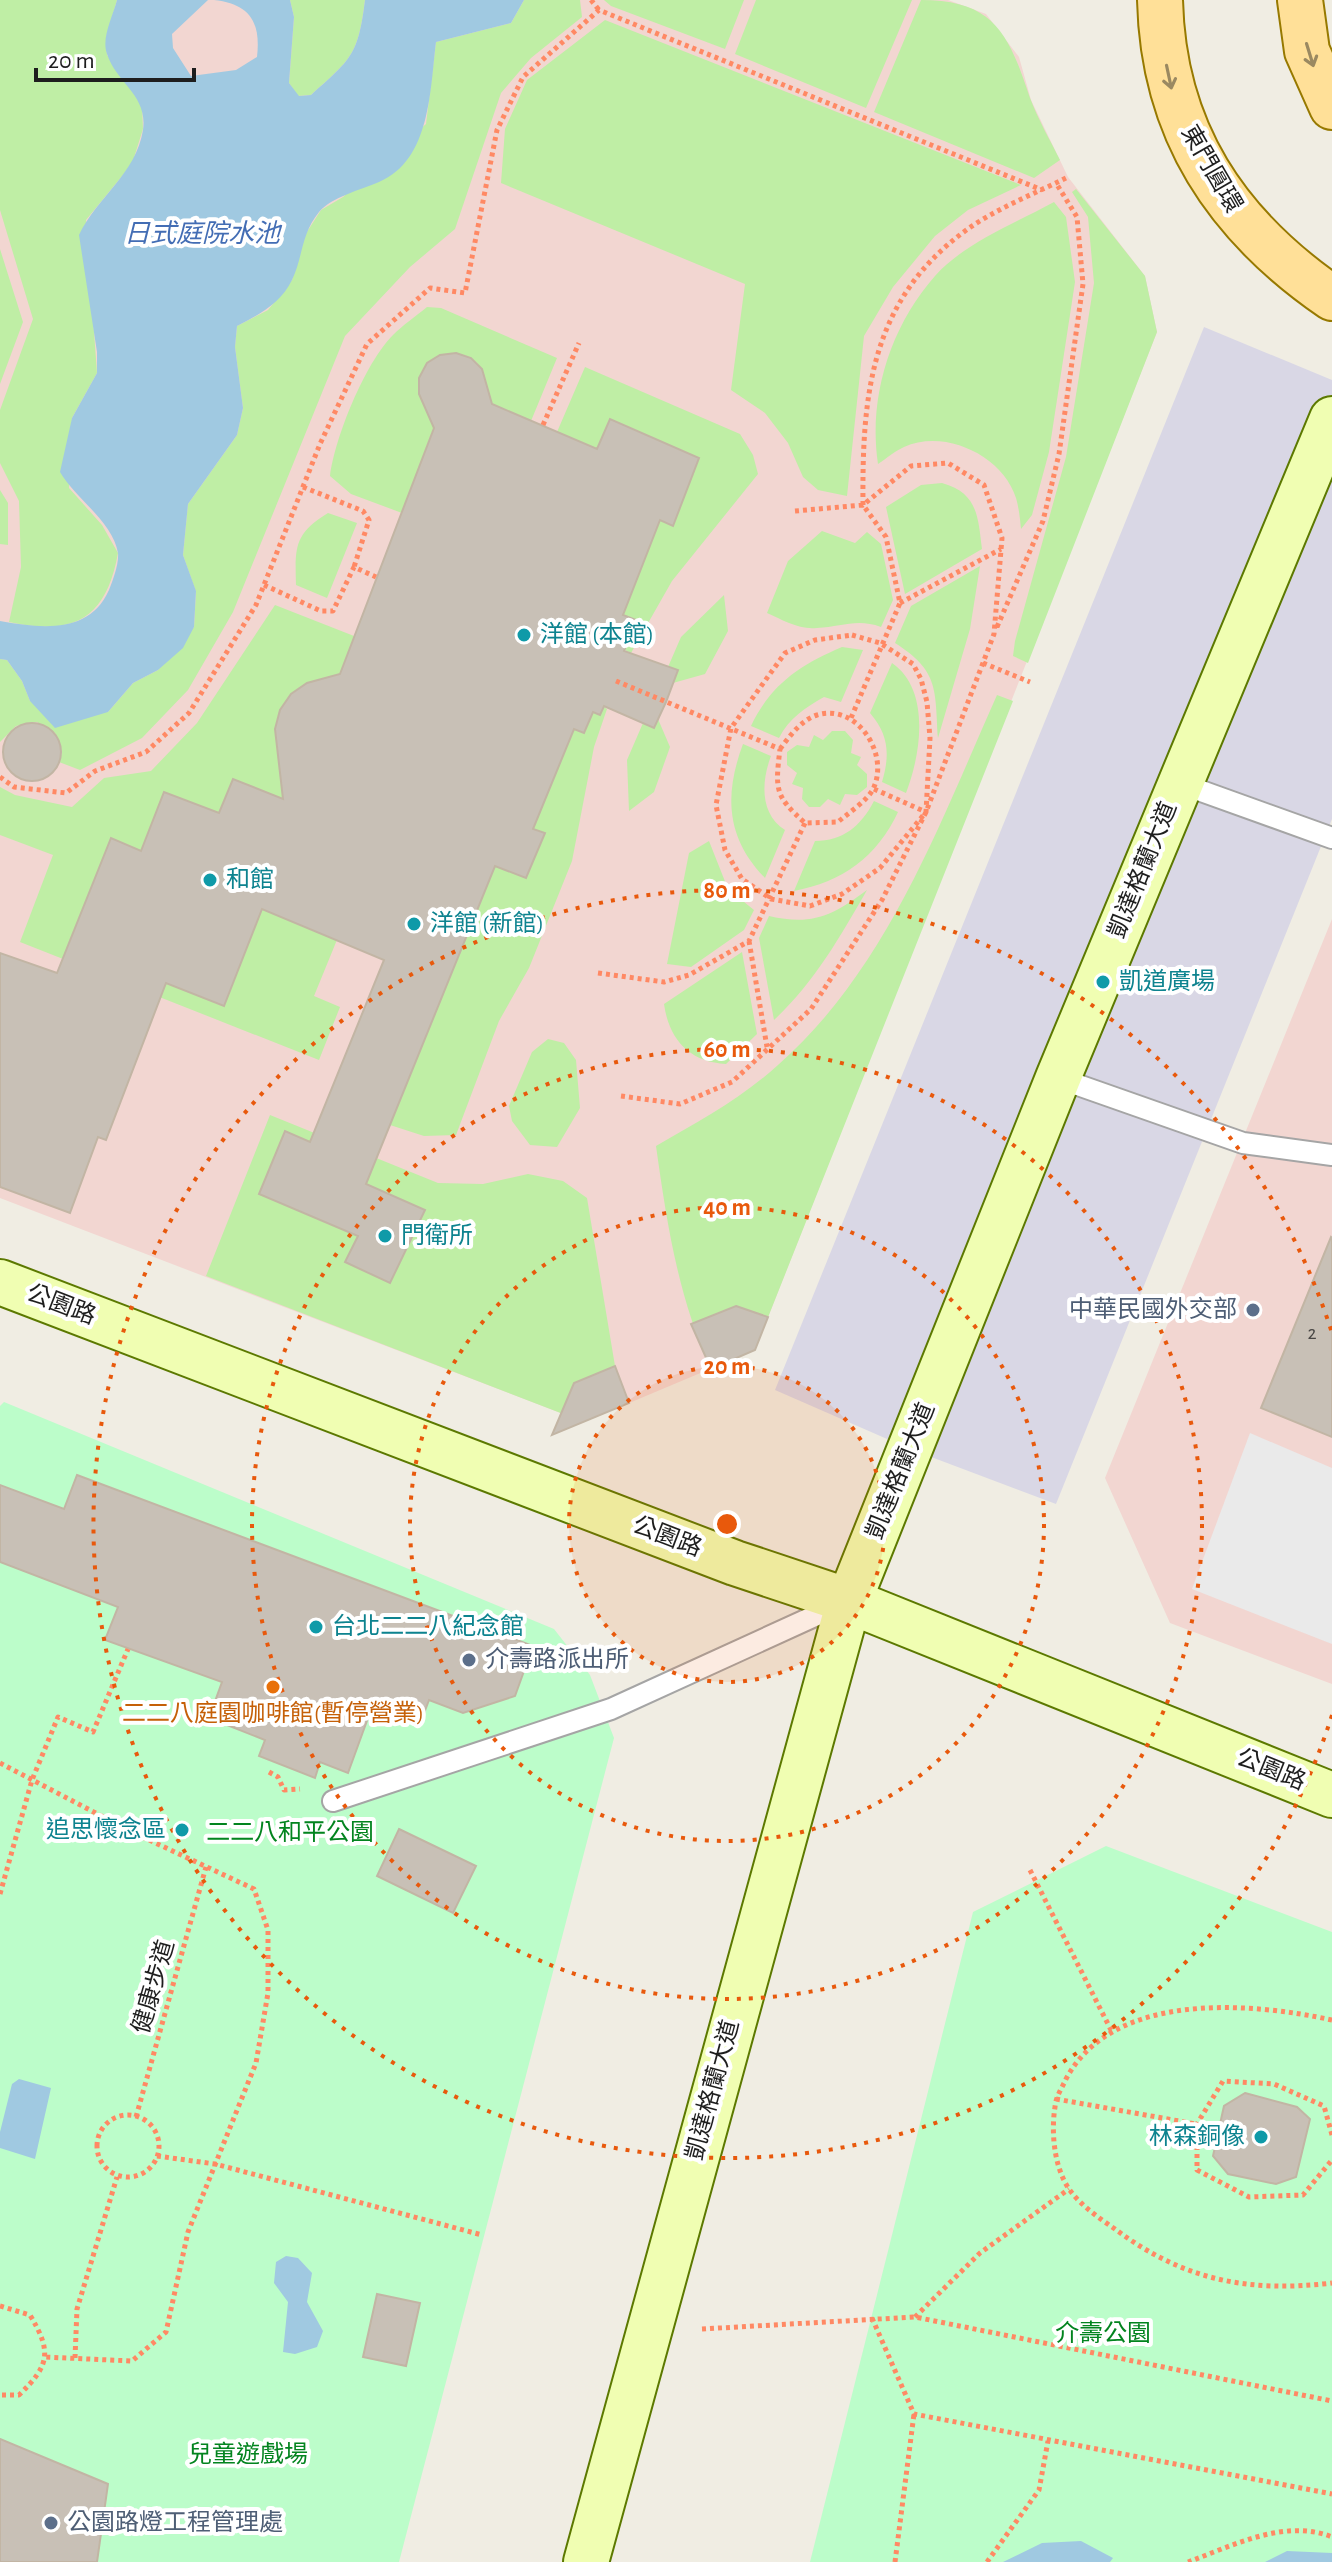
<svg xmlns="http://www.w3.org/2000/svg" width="1332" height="2562" viewBox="0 0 1332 2562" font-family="'Alegreya Sans','Noto Sans TC',sans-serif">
<rect width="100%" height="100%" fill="#f0ede3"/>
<!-- commercial -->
<path fill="#f2d6d1" d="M0,0H948L986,14L1019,57L1031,100L1068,177L1145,276L1157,332L755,1350L584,1422L0,1198Z
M1332,919V1684L1170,1623L1105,1478Z"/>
<!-- grass -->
<path fill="#bfeea5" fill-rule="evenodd" d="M0,0H117L106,38L107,55L142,104L143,129L132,164L86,220L97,373L72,418L69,488L102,525L118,553C106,620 73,636 9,622L21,567L19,501L0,463V410L33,319L0,210Z
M290,0H365C358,56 351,59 311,95L298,96L289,83L294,17Z
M524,0H580L582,17L531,58L501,93L455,229L410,267L345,336L233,612L188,690L142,738L80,770L59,762L62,752L55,733L37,722L16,726L0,742V659L7,660L22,681L30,701L108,712L133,683L158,670L194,627L196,592L183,555L188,504L237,435L243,408L235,347L237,326L268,310L292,280L303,238L321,210L343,197L426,124L436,42L511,23Z
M604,0H744L725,49L611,6Z
M756,0H912L866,108L735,54Z
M921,0C995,0 1009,35 1030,98C1038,119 1050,140 1060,160L1034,178L874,112Z
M605,20L1021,185L968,210L935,236L893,287L864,336L847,496L818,490L803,477L788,443L765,413L731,390L745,284L501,183L505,129L527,80Z
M1076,189L1145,276L1157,332L1028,663L1013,656L1015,641L1066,457L1094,283L1088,217L1072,192Z
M1054,202L1066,217L1075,282L1049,452L1032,515L1021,529C1020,519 1019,508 1016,498C1003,456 945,428 904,447C895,451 887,458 878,464C868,398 890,327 935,276C964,243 1016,223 1054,202Z
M0,249L23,322L0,384Z
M427,307L441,308L557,358L531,421L484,401C498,315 374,365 437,418L402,513L351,494L330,476C335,437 365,363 393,335C403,325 416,316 427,307Z
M585,367L740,434L753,455L758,474L672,581L631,653L625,650L636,620L623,615L660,520L672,526L699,458L611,419L597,449L557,432Z
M942,483C978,493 978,517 982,549L905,594L886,507L921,485Z
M0,490L8,503V545L0,544Z
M328,513L357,523L327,598L296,585C295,547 294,534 328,513Z
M822,531L855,543L867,532L881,544L893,600L881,627C857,618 841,627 817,628C799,630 783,620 767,613L788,561Z
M980,566L970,629L938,738C935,689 939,671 895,643L911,606Z
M724,595L728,631L705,674L673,683L678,671L668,667L681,637Z
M275,605L354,636L338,679C320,677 300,683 288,698C248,750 313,793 348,824L233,780L219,813L164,792L141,851L111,839L69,943L223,1006L262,909L341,930L314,996L340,1007L319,1060L20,942L53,855L0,835V787L15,795L72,807L104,778L151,771L197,723Z
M842,647L863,650L841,702L824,697C805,708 789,718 779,738L751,726C771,684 800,665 842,647Z
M892,663C931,690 921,754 906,793L882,782C890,755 889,735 870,713Z
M997,695L1013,701L755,1350L711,1369C678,1297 667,1224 656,1146C698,1122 742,1098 778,1065C887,969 939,825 997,695Z
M604,707L607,709L594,747L572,861L529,968L499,1021L456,1135L424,1136L390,1125L495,866L544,833L533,829L574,729L584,732L593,712L600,715Z
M658,719L670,747L654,792L629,811L627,760L643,723Z
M832,731H845L853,740L851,753L861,757L857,765L867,774V787L857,795L845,794L840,805L828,799L820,807H809L802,799L803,788L792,784L797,773L787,765V752L797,745L809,747L814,735L823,740Z
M743,744L771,756C761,782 760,814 785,830L765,878C726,838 724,795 743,744Z
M874,801L898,812C877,857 842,882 794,891L815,841C843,841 861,826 874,801Z
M709,841L728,889L754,910L744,930L691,967L667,964L689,853Z
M867,890C840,937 814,983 774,1020L759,938L769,916C812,926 832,916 867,890Z
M742,952L757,1034L726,1064C690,1062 669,1040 664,1004Z
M548,1039L564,1043L576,1060L580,1108L557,1147L530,1145L512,1121L509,1106L532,1052Z
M270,1115L438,1183L483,1184L528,1174L563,1181L587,1198L615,1366L629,1403L584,1422L206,1276ZM285,1132L335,1226L259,1194Z"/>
<!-- park -->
<path fill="#bcfdca" d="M4,1402L554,1629L590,1675L614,1738L399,2562H97L108,2484L0,2439V1406Z
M1106,1846L1332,1932V2562H810L973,1912Z"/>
<!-- parking -->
<path fill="#eaeaea" d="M1250,1433L1332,1468V1644L1192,1589Z"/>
<!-- plaza -->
<path fill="#d9d7e5" d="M1204,327L1332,380V819L1056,1504L910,1449L775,1390Z"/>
<!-- water -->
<path fill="#a0c9e1" d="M117,0H208L172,34L173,48L191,76L236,70L257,57C261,22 250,4 214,0H290L294,17L289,83L299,96L311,95C351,59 358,56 365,0H524L511,23L436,42C430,89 431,160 379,182C360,190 332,197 319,212C301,234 303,257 292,280C281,303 259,315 237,326L235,347L243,408L237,435L188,504L183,555L196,591L194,627L183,648L158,670L133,683L108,712L55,728L30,701L22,681L7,660L0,659V621C40,628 89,635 109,590C113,580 119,564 118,553C113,522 75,498 60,472L72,418L97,373V352L79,235C97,197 136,174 143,130C148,95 117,84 107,54C101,38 113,16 117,0Z
M19,2079L51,2088L35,2159L0,2148V2132L12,2084Z
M286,2256L298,2258L312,2273L307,2302L323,2331L317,2347L295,2354L283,2352L288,2302L274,2283L276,2262Z
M1081,2541L1113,2558L1110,2562H1003L1042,2543Z
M1287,2551L1332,2553V2562H1265Z"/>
<!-- building -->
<path fill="#c8c0b6" stroke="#c2b5a4" stroke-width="2" d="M456,353L471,358L482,369L492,404L597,449L610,419L699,458L673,526L660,520L623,615L636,620L624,651L678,670L666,702L654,728L604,706L600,715L593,712L584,733L574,729L533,829L545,833L526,878L495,866L366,1184L425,1210L390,1283L345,1262L358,1236L259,1194L285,1131L310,1142L384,960L262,909L224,1006L166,983L106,1140L98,1137L70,1213L0,1187V953L57,973L111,838L141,851L164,792L219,813L233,779L283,799L275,729L280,710L291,694L307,683L340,674L434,428L419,394V378L427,363L440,355Z
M3 752a29 29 0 1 1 58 0a29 29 0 1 1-58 0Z
M1331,1237L1332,1238V1437L1261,1408Z
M736,1306L768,1317L755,1350L711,1369L691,1324Z
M615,1366L629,1403L552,1435L574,1383Z
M77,1475L533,1646L515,1696L463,1713L429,1700L420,1724L372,1707L348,1773L320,1762L315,1778L259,1756L265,1740L209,1718L222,1682L105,1640L118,1607L0,1562V1485L64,1509Z
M399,1829L476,1866L453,1913L377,1876Z
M1245,2093L1297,2107L1310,2119L1296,2177L1276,2184L1228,2174L1213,2156L1224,2106Z
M377,2294L420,2303L406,2366L363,2357Z
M0,2439L108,2484L97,2562H0Z"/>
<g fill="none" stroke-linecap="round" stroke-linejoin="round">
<defs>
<path id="lane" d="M1179,783L1332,838
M1058,1078L1243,1143L1332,1155
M333,1801L611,1709L841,1604"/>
<path id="secondary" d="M0,1282L735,1563L849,1601L1332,1795
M586,2562L849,1601L1058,1078L1332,419"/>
<path id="primary" d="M1160,0C1163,131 1226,225 1332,298
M1300,0L1307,51L1332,107"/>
</defs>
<!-- lane casing -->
<use href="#lane" stroke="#a5a5a5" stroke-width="24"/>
<!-- secondary casing -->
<use href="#secondary" stroke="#5c7900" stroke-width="48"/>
<!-- primary casing -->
<use href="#primary" stroke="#977900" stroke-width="48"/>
<!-- path -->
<path stroke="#ff8964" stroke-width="5" stroke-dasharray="4 4" stroke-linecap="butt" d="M591,0L599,10
M543,425L579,343
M303,487L363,511L369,520L354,567
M795,511L863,505L886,537L900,603L851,718
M264,585L321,611H333L354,567L376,577
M900,603L1001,549
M997,627L1043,521L1059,454L1083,284L1077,217L1056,183
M852,635L880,643L913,664L921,679L927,702L930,738L926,812L880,868L842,894L810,906L771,899L742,879L725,850L716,805L731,728L785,653L815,640Z
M983,663L1030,682
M616,681L780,749C775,790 775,796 805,823L838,822C848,813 869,800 874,787C889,752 856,703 817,715C801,720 789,737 780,749
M0,777L14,787L66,793L95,771L146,752L189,713L256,605L320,444L367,344L430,288L465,293L497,130L523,77L599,10L1042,190
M874,789L926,812
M749,941L767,1047
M598,973L664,982L689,975L749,941L805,823
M621,1096L680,1104L732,1082L811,1009L882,900L926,812L994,634L1002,538L984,485L948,463L911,466L863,505C862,396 870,301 965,231C995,209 1034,194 1068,177
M0,1763L132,1832L254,1889L268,1930V1993L256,2063L188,2232L166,2332L132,2361L44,2357
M269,1772L278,1777L284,1790L300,1789
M1030,1870L1111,2030
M0,1894L32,1780L58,1717L93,1732L128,1649
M1332,2020C1249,2002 1113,1991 1066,2079C1062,2088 1056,2096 1055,2107C1051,2132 1054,2167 1069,2189C1080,2205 1099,2218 1115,2229C1183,2280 1248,2293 1332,2283
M1056,2099L1196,2124
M97 2146a31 31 0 1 1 62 0a31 31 0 1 1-62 0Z
M136,2117L206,1867
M1332,2135L1324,2106L1274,2084L1223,2081L1197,2124V2170L1249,2197L1303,2195L1332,2160
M157,2156L215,2164L482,2235
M0,2306L30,2315C52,2352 50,2365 19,2395H0
M915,2317L980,2253L1069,2189
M872,2318L914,2414L1332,2494
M702,2329L915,2317L1332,2401
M75,2358L77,2309L117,2177
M895,2562L914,2414
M987,2562L1039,2490L1048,2441
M1188,2562C1232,2546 1285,2518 1332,2537"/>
<!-- lane -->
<use href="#lane" stroke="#fff" stroke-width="20"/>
<!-- secondary -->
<use href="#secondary" stroke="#f0feb2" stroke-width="44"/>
<!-- primary -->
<use href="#primary" stroke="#ffe098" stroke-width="44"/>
</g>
<!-- one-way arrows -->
<defs><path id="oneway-shaft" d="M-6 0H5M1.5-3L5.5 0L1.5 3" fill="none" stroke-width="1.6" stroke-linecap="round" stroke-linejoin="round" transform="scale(2)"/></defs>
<g stroke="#9a8961">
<use href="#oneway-shaft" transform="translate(1310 55) rotate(73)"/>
<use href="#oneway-shaft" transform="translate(1169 77) rotate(78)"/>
</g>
<!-- distance rings -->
<circle cx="727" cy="1524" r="158" fill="#e8590c" fill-opacity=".12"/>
<g fill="none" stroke="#e8590c" stroke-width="4" stroke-dasharray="4 8">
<circle cx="727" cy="1524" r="158"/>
<circle cx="727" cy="1524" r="317"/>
<circle cx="727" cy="1524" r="475"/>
<path d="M1332 1715A634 634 0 1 1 1332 1333"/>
</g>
<!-- markers -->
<g fill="#0f9aa8" stroke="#fff" stroke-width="3">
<circle cx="524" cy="635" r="8"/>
<circle cx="210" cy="880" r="8"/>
<circle cx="414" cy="924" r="8"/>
<circle cx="1103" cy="982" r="8"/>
<circle cx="385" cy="1236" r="8"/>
<circle cx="316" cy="1627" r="8"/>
<circle cx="182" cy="1830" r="8"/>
<circle cx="1261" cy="2137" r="8"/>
</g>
<g fill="#5c6f8a" stroke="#fff" stroke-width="3">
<circle cx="1253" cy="1310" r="8"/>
<circle cx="469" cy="1660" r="8"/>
<circle cx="51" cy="2523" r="8"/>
</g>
<circle fill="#e8710a" stroke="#fff" stroke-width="3" cx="273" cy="1687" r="8"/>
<g text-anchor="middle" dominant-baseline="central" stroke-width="8" stroke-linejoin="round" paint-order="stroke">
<!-- number labels -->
<g font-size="20" fill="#484644">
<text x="1312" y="1333">2</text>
</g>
<!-- street labels -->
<g font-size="24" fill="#1e1e1e" stroke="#fff">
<text transform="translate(1211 169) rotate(60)">東門圓環</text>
<text transform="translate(1143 870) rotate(-68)">凱達格蘭大道</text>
<text transform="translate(61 1305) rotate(21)">公園路</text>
<text transform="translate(901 1471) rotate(-68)">凱達格蘭大道</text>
<text transform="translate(667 1537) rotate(21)">公園路</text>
<text transform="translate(1271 1770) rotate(22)">公園路</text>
<text transform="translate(154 1987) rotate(-74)">健康步道</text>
<text transform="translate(713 2090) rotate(-75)">凱達格蘭大道</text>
</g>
<!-- culture labels -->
<g font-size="24" fill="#0d838f" stroke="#fff" text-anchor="start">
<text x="540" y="635">洋館 (本館)</text>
<text x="226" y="880">和館</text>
<text x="430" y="924">洋館 (新館)</text>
<text x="1119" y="982">凱道廣場</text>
<text x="401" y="1236">門衛所</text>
<text x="332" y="1627">台北二二八紀念館</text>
<text x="166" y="1830" text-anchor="end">追思懷念區</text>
<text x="1245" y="2137" text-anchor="end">林森銅像</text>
</g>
<!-- service labels -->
<g font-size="24" fill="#4e5e75" stroke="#fff" text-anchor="start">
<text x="1237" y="1310" text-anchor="end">中華民國外交部</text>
<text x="485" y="1660">介壽路派出所</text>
<text x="67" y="2523">公園路燈工程管理處</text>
</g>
<!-- food labels -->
<g font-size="24" fill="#c56008" stroke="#fff">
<text x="273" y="1714">二二八庭園咖啡館(暫停營業)</text>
</g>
<!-- park labels -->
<g font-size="24" fill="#03841f" stroke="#fff">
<text x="290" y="1833">二二八和平公園</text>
<text x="1103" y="2334">介壽公園</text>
<text x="248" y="2455">兒童遊戲場</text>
</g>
<!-- water labels -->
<g font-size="26" font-style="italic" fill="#436db4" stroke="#fff">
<text x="202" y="234">日式庭院水池</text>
</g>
</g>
<circle cx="727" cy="1524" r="12" fill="#e8590c" stroke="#fff" stroke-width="4"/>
<g font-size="24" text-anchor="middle" font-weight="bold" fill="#e8590c" stroke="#fff" stroke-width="8" stroke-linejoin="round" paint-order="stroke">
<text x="727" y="898">80 m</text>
<text x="727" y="1057">60 m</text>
<text x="727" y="1215">40 m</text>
<text x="727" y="1374">20 m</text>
</g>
<!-- scale -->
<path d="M36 68v12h158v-12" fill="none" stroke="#1e1e1e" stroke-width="4"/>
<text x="48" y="68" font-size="24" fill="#1e1e1e" stroke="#ffffff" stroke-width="6" paint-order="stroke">20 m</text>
</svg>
